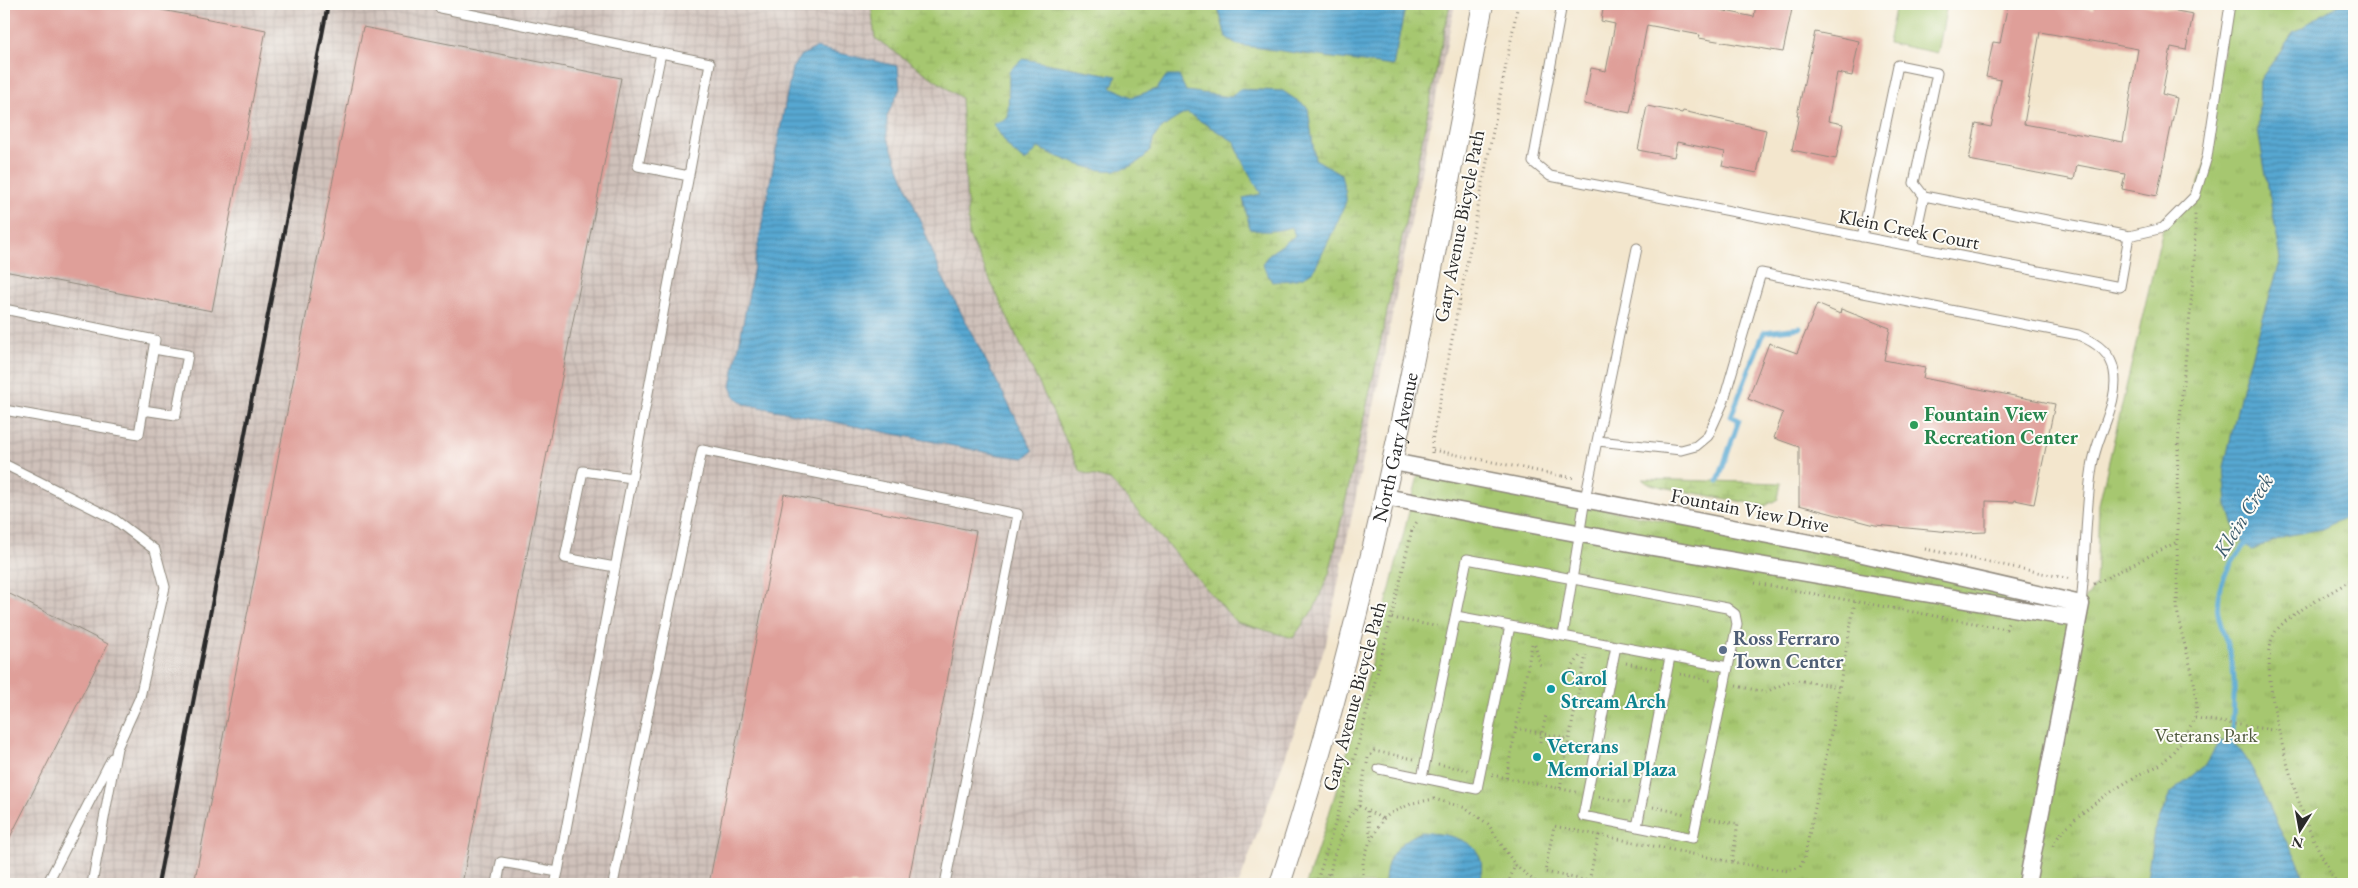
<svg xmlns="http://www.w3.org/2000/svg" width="2358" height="888" viewBox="0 0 2358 888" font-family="'EB Garamond',serif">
<defs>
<pattern id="industrial-grid" width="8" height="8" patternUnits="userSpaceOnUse" patternTransform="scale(1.25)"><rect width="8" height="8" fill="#cfc1ba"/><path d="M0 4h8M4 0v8" fill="none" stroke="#b2a6a0"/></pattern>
<pattern id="grass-tufts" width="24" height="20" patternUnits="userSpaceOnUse" patternTransform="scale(1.25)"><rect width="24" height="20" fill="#a6c76f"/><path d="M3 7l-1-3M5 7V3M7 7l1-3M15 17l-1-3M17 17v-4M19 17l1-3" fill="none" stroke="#8fab60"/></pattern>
<pattern id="wetland-marsh" width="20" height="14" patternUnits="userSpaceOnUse" patternTransform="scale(1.25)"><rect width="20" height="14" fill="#a6c76f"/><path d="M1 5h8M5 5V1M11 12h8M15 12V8" fill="none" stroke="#8fab60"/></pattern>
<pattern id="water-rules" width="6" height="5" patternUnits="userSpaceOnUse" patternTransform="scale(1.25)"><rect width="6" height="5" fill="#57a7d1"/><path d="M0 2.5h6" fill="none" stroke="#4888aa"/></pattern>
</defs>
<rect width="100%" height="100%" fill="#fdfcf7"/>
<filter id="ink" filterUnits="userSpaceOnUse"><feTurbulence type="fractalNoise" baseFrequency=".02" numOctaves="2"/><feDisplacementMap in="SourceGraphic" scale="10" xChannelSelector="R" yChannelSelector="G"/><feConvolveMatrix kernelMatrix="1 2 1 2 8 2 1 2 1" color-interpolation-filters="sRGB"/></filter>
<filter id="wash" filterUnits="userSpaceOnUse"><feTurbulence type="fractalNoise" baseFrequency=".0096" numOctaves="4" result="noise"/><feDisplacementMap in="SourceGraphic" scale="20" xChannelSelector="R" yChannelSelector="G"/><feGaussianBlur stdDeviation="1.12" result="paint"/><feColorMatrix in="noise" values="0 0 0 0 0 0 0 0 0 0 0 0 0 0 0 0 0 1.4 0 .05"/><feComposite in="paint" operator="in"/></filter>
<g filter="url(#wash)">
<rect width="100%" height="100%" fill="#f3e6cd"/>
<!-- industrial -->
<path fill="url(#industrial-grid)" d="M4,4H1455L1326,644L1239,884H4Z"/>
<!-- grass -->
<path fill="url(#grass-tufts)" stroke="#68794d" d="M2230,4H2354V884H1306C1353,750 1384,610 1419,472L2081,604L2096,585L2099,504L2163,228L2195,196L2207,157Z"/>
<!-- wetland -->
<path fill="url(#wetland-marsh)" stroke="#68794d" d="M871,4H1450L1379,350L1330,571L1315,607L1293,638L1236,622L1110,480L1081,472L969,236L961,98L875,38Z
M1642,479L1781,483L1778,499L1765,506L1662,487L1647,483Z"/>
<!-- pitch -->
<path fill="#a6c76f" stroke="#68794d" d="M1896,4H1947L1938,53L1888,43Z"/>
<!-- water -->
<path fill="url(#water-rules)" stroke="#41697e" d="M1217,4H1406L1393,66L1238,45L1226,37Z
M2339,4H2354V513L2322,529L2285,536L2251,551L2237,535L2227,504L2224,467L2243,384L2281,259L2258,131L2260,80L2293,33Z
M816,48L898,66L900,89L887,116V137L943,278L1033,451L1024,458L999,455L744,404L735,397L731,386L792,68L800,56Z
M1023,59L1117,76L1111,87L1132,97L1157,89L1166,76H1179L1186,91L1231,97L1240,89L1283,91L1308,108L1315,159L1341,174C1342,182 1347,193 1346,201C1345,207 1316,268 1313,271C1302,281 1286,280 1272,282L1262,264L1269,254L1295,236L1292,227C1277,231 1265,233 1250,229L1243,198L1261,194L1241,159L1235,142L1187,113C1179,116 1160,128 1156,135C1152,140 1153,148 1148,153C1118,187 1073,163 1038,148L1025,162L1010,149L993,124L1008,118L1009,71Z
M2231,741C2253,758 2268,807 2281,832C2292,853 2300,860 2306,884H2146L2154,831L2170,794L2205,765L2219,742Z
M1421,832C1453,834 1494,842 1478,884H1385C1385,857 1397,843 1421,832Z"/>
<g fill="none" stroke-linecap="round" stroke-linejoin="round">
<!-- stream -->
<path stroke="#57a7d1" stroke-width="5" d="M1718,481L1739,420L1731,416L1764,332L1800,328
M2231,746C2232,718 2237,690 2232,662C2229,645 2221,630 2218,613C2214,587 2232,559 2249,541"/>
</g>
<g id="blocks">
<!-- building -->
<path fill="#df9f99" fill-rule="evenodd" d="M4,4H131L266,30L212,311L4,271Z
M1604,4H1706V7L1754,17L1756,4L1792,9L1783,52L1699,38L1700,35L1647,25L1630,113L1584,104L1591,68L1606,71L1615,24L1601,21Z
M2008,4H2063L2094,10L2095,4H2138L2193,14L2186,50L2171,47L2162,94L2177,98L2157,196L2122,189L2125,174L2077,165L2074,180L1969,160L1976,124L1991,127L2001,80L1986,77L1993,42L2000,43ZM2040,32L2138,49L2123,142L2024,124Z
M363,27L621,78L462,884H194Z
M1815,32L1859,41L1852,76L1837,73L1828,121L1843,124L1836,159L1792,150L1799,115H1797Z
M1647,106L1682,113L1683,111L1766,130L1757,173L1722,166L1725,152L1677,142L1674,157L1638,150Z
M1817,304L1840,314L1841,309L1890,328L1884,360L1925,368L1923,378L2055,404L2034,504L2015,500L2014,502L1986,501V532L1961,533L1875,525L1799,505V447L1774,438L1783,413L1748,399L1769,343L1797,353Z
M784,494L976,531L908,884H709Z
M4,591L108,644L4,849Z"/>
</g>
</g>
<g filter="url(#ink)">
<use href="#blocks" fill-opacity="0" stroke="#8f887c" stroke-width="1"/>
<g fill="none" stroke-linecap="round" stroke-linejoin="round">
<defs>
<path id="service" d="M1562,4L1533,162L1550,176L2120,287L2129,236
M440,8L710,63L558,872
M661,53L638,166L689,176
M1862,237L1898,65L1937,73L1914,183L1924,196
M1913,247L1924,196L2129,236L2163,228L2195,196L2207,157L2230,4
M4,309L155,340L139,434L4,410
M143,410L176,415L188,355L154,349
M1598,441L1681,450L1696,446L1708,436L1723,403L1761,273L2078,335C2093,341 2111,352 2114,371C2120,404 2096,435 2092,467C2085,512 2086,559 2081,604
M4,464L114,519L155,550L165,587L140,697L117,748L92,884
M615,567L565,558L583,471L632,478
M1456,616L1510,626
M1563,636L1585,499L1637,248
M1616,646L1728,667
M1379,769L1477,789L1510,626L1616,646L1583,816L1693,838L1737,624L1735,614L1727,608L1467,559L1422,778
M1637,827L1670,657
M47,884L112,758
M497,884L501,862L558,872L555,884
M613,884L702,450L1018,514L945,884"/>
<path id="minor" d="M1393,462L1841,549L2081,604L2027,884
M1385,497L1635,544L2078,619"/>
<g id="tertiary">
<path id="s1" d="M1280,884C1374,597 1426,299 1483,4"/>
</g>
</defs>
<!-- service casing -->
<use href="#service" stroke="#8f887c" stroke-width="11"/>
<!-- minor casing -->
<use href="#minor" stroke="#8f887c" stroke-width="19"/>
<!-- tertiary casing -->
<use href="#tertiary" stroke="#8f887c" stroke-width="22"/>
<!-- path -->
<path stroke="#8f887c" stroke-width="3" stroke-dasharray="1 4" stroke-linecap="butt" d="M1433,450L1562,476
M1432,453V441L1518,4
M1562,476L1576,478
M1925,549L2071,579
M1755,583L2006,629L2008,623
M2094,584L2177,542
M1392,618L1440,627
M1532,644L1516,728L1569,739L1586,655
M1535,645L1541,667
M1626,663L1656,669
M1568,674L1581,654
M1680,674L1713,681
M1736,686L1766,692L1790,681L1797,680L1839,687
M2195,718L2278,731
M1540,742L1546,715
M1367,764L1368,758L1374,751L1414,759
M1438,764L1468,770
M1492,775L1576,792
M1506,778L1516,728
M1560,788L1569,739
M1599,797L1630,803
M1359,806L1383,819
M1653,807L1686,814
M1367,811L1371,840
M1710,819L1738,824L1732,862
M1599,835L1589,881L1545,872L1554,826L1732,862L1788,871L1800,867L1804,859L1832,728L1855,601
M2053,846C2062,822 2118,787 2140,774C2147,770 2157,768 2163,762C2175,752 2187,734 2194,719C2205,693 2177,634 2177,604C2178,542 2175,480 2180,418C2185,350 2196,283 2195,214
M1316,883L1326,878L1329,871
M1316,884C1354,767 1385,649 1412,529L1418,520
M1328,884L1333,858L1349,817L1359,806L1365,770
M1363,884V861L1369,844L1383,819L1391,813L1413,803L1434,799L1466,808L1488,824L1515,865L1538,884
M1508,884L1515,865
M1566,884L1567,877
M2337,884C2327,865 2316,846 2308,827C2294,791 2253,663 2276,631C2290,612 2334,592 2354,578"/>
<!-- service -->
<use href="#service" stroke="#fff" stroke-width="9"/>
<!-- minor -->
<use href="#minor" stroke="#fff" stroke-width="16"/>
<!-- tertiary -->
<use href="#tertiary" stroke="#fff" stroke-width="20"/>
<!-- rail -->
<path stroke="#2b2b2b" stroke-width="4" d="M158,884L328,4"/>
</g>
</g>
<!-- markers -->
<circle fill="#2e9e5b" stroke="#fdfcf7" stroke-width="2" cx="1914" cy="425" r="5"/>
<circle fill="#5c6f8a" stroke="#fdfcf7" stroke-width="2" cx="1723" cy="650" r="5"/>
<g fill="#0f9aa8" stroke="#fdfcf7" stroke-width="2">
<circle cx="1551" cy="689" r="5"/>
<circle cx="1537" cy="757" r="5"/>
</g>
<g text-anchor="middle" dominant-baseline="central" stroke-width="4" stroke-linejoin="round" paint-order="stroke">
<!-- street labels -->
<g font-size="20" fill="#2b2b2b" stroke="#fdfcf7">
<text transform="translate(1459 226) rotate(-79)">Gary Avenue Bicycle Path</text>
<text transform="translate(1909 229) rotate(11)">Klein Creek Court</text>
<text stroke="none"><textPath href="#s1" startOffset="452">North Gary Avenue</textPath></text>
<text transform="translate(1750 510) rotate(11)">Fountain View Drive</text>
<text transform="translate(1354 696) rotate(-75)">Gary Avenue Bicycle Path</text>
</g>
<!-- leisure labels -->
<g font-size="20" font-weight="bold" fill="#27864d" stroke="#fdfcf7" text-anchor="start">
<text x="1924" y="414">Fountain View<tspan x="1924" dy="23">Recreation Center</tspan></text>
</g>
<!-- service labels -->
<g font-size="20" font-weight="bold" fill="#4e5e75" stroke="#fdfcf7" text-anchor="start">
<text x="1733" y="638">Ross Ferraro<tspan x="1733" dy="23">Town Center</tspan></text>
</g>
<!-- culture labels -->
<g font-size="20" font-weight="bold" fill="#0d838f" stroke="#fdfcf7" text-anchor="start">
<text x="1561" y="678">Carol<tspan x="1561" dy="23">Stream Arch</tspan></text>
<text x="1547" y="746">Veterans<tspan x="1547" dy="23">Memorial Plaza</tspan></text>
</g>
<!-- park labels -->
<g font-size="20" fill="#505a3f" stroke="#fdfcf7">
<text x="2206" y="735">Veterans Park</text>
</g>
<!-- water labels -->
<g font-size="21" font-style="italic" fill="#3d5d6d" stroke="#fdfcf7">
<text transform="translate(2243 515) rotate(-58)">Klein Creek</text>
</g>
</g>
<!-- margin -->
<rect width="2358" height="888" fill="none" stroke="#fdfcf7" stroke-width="20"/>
<!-- north arrow -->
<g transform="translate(2300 830) rotate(191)" stroke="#fdfcf7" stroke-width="4" paint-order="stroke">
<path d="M0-4L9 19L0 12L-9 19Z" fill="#2b2b2b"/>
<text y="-8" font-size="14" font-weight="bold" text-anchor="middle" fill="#2b2b2b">N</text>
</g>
</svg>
